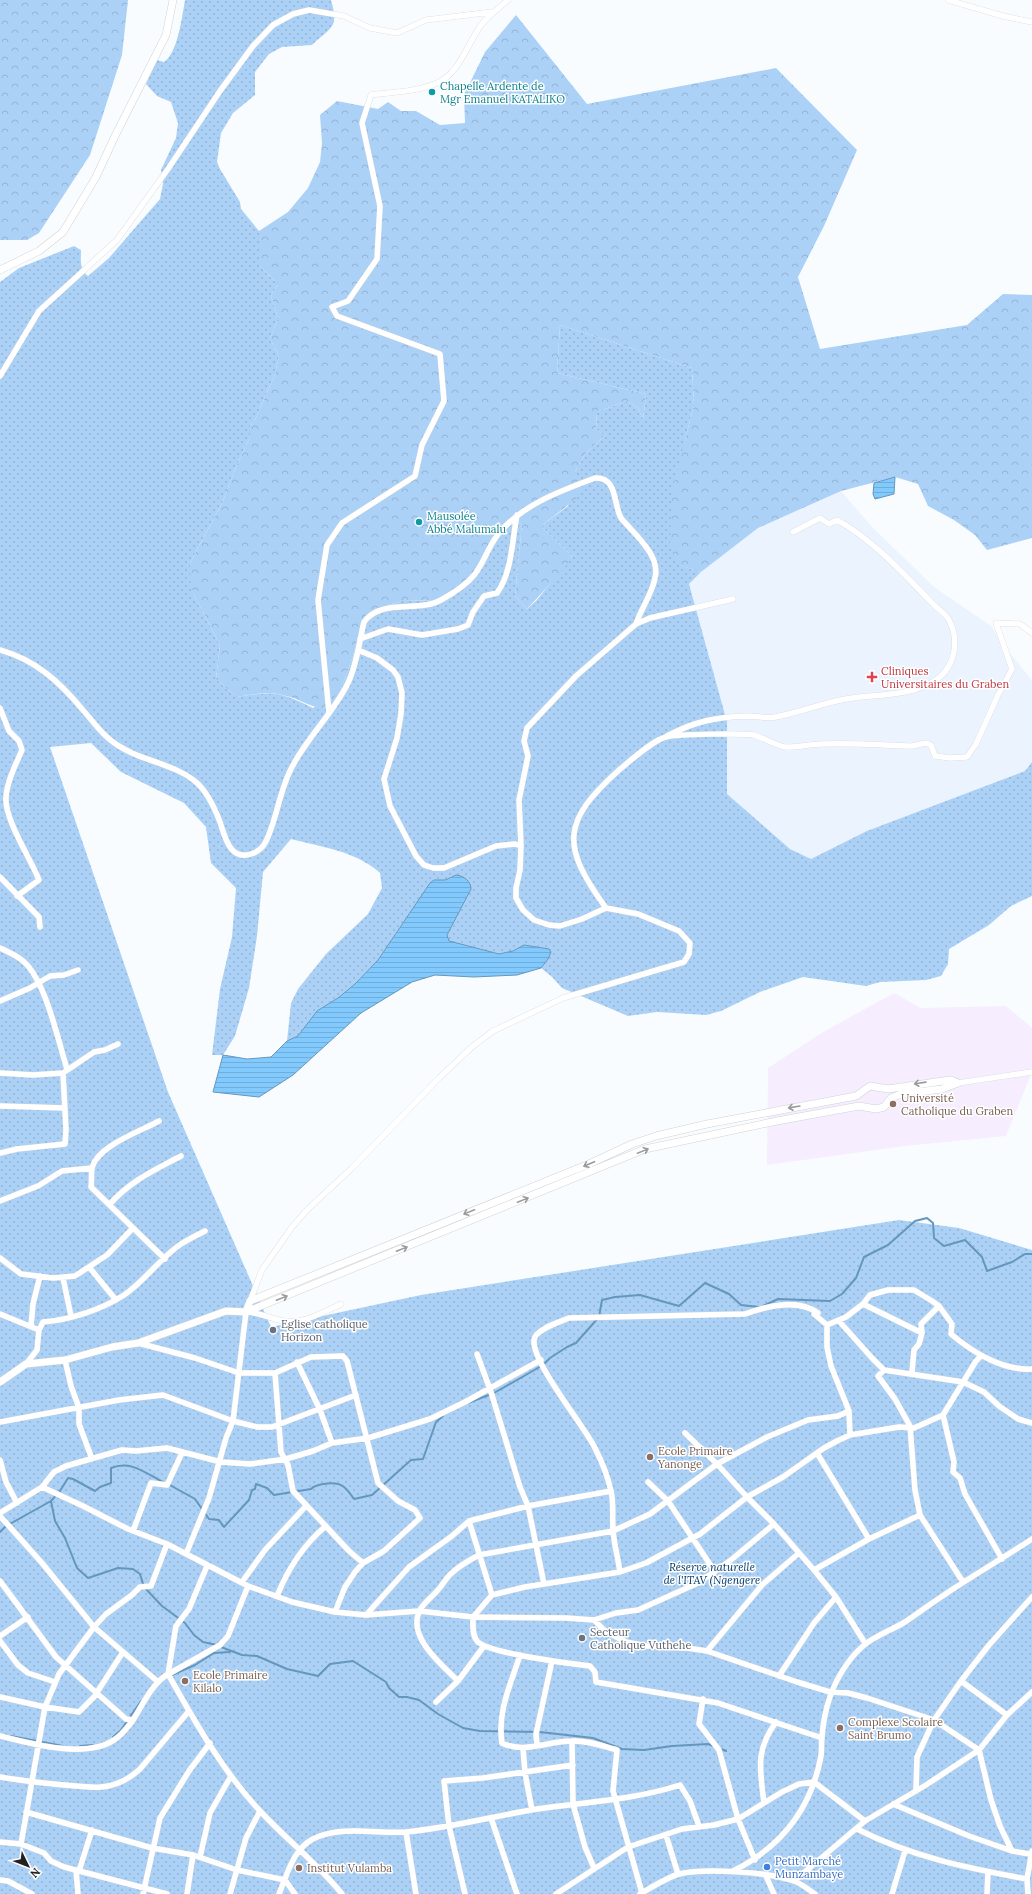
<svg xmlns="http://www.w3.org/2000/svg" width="1032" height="1894" viewBox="0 0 1032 1894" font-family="Lora,serif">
<defs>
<pattern id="grass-dots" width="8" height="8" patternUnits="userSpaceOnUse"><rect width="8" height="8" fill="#acd1f7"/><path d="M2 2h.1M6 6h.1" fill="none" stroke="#94b3d3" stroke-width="1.8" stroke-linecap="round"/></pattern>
<pattern id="forest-crowns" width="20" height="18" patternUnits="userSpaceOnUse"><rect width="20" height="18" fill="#acd1f7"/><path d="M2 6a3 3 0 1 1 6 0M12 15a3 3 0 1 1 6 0" fill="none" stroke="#94b3d3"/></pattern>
<pattern id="water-rules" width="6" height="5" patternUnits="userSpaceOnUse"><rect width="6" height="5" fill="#82cafd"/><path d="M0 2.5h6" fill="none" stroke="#70add9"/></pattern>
</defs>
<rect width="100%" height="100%" fill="#f9fcfe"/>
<!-- built -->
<path fill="#eaf3fe" d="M841,491L873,528L934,587L991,626L1003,645L1032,680V762L1025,771L811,859L790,849L727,794V722L689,584L701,572L758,528Z"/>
<!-- education -->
<path fill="#f6edfe" d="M894,993L921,1008L1006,1006L1032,1028V1072L1006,1136L905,1146L767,1165L768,1068L823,1032Z"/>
<!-- grass -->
<path fill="url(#grass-dots)" d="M185,0H331C339,28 332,26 312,45L282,47L269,54L255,72V95L233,113L221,133L217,162L220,169L240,202L241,209L259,231V265L278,284L271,296L278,318L270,339L279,356L275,374L255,420L250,426V437L236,467L223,501L190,563L193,593L220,645L216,679L237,697C274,691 280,692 313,708L341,689L353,656L360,629L367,615L375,609L402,601L438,600L488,549L495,525L522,523L515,596L527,609L537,600L572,556L541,526L568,506L575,472L585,454L604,436L596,429L597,412L627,401L638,408L643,420L646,394L557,373L560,325L692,368L694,405L685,440L679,565L701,572L689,584L727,722V794L790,849L811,859L867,831L1025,771L1032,762V896L1011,906L989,925L949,949L948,964L941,976L926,980L880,982L866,986L803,977L760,992L721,1011L706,1015L657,1012L628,1016L562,988L552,977L541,968L548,959L549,949L524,945L513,951L499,954L449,941L447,935L471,889L452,876L445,880H437L404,921L378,960L355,984L338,998L317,1011L298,1036L287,1041L291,1003L298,989L326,954L368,914L382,888L380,873C356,851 321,847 291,839L263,872L257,936L249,988L235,1036L223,1055H212L220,989L232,937L236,888L211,863L206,827L184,803L121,772L91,743L50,747L168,1092L271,1327L421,1295L899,1220L959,1228L1032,1250V1894H0V282L19,268L74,246L81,250C81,260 79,269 88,276L109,258L160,199L163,184L161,170L176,138L178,123L171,102L157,96L146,84L157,60L164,62C178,53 182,16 185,0Z"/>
<!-- forest -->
<path fill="url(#forest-crowns)" d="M0,0H128L122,55L90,155L39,233L27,240H0Z
M516,15L587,104L776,68L857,150L824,226L798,277L820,349L967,325L1003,294L1032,295V538L987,550L975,535L954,520L928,506L918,484L895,477L841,491L758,528L701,572L678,565L670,544L671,509L674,483L694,405L692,368L560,325L557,373L646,394L643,420L638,408L627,401L597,412L596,429L604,436L585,454L575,472L581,495L541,526L572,556L563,570L527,609L515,596L522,523L495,525L488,549L475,574L438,600L402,601L375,609L367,615L360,629L353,656L341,689L324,709C310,707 300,699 286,696C269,691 254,694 237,697L216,679L220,645L193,593L190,579V563L223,501L236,467L250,437V426L255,420L275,374L279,356L270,339L278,318L271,296L278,284L259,265V231L288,212L308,188L320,162L322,143L320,115L337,101L378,109L388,102L401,111H416L440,125L465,123L464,95L485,52Z"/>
<!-- water -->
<path fill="url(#water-rules)" stroke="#6597bc" d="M895,477L894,494L875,499L873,494L874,483Z
M456,875C464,876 471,881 471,889L447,935L449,941L499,954L513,951L524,945L549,949L551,952L548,959L541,968L517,975L474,977L435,975L412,982L361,1013L293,1075L259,1097L213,1092L223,1055L247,1059L271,1057L287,1041L298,1036L317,1011L338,998L355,984L378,960L430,883L434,880H445Z"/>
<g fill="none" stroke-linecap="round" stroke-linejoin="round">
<!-- stream -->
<path stroke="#6597bc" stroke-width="2" d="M763,1306L778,1299L830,1301L842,1294L856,1278L864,1257L888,1245L915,1221L927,1218L933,1223L934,1238L944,1246L965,1240L982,1257L987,1271L1012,1262L1025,1254H1032
M468,1403L494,1393L524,1376L543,1365L550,1358L567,1347L576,1343L599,1317L602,1300L615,1297L640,1295L679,1306L705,1283L729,1294L741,1305L759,1307
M168,1484L195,1499L209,1519L219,1520L224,1527L249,1500L252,1490L255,1489L256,1484L267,1488L274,1495L311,1489C317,1483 337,1481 344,1487C348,1490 351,1495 354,1499L372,1495L411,1460L423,1459L436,1422L443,1416
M51,1501L55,1521L65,1538L77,1568L88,1578L118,1568L133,1569L140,1574L144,1587L162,1606L185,1623L194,1635L203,1642L217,1645
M0,1532L6,1526L51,1501L60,1491L68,1478L73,1479L95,1491L100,1487L111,1483V1468C131,1460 145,1473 163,1482
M221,1647L242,1655L257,1656L287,1669L318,1676L330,1664L353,1661L386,1682L389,1688L399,1697H407L419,1700L438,1714L463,1728L480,1731L540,1732L593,1738L622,1749L644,1750L672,1746L708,1744L713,1746
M172,1675L195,1665L214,1653L230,1652
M11,1736L63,1746
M113,1737L121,1730L141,1701
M80,1746L93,1745
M719,1748L726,1751"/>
<defs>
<path id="minor" d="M948,0L1003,16L1032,22
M0,376L39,311L117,240L168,169L220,91L253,46L273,25L293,14L309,10L344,16L370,28L397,33L426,20L492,12
M360,639L388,629L422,635L458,629L468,625L473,612L484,596L497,593C512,573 512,540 517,515
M0,650C35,660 59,681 82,709C92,720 101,734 113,742C138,761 175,763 197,783C207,792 215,809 220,822C225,837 230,863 254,853C258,851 263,847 265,843C276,823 279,792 291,769C306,738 333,714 348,683C357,664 359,643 364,622C381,598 418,613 441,600C452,594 467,584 475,574C485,561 489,544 500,532C524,504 560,491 595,478C618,477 613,504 621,518C634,534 661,555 655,578C652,594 641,609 636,624
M358,650L377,658L393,670L398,677L402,693L401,714L397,738L384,779L390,806L416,856L424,865L433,868H444L496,846L515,844L521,846
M0,708L9,731L19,741L22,750C16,764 7,781 6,797C4,819 31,859 39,880L17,896
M329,712L318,600L327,545L342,523L415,476L422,445L444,401L440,354L337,316L332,307L348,301L377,259L380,206L362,123L371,95C392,92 417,92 437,83C459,74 468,43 481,25C489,15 499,8 508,0
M667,736C695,721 717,717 748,716C757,716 767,719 775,717C799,713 822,703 846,699C873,694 903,697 929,684C954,672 961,643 949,620C946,614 937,608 932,603C904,574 872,539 837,520L829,524L820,518L793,532
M0,877L39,917L40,927
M606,908C561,846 561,822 619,770C630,761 653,740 666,737C677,734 744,733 754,735C764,738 774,745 785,747C796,748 810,744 821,744C851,743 882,745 912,746L926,743L931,745L935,756L950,758L967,757L976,744L998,695L1012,669L996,623L1020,624L1032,633
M0,948C10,953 21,957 28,966C47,988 58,1040 67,1069
M0,1001L30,988L50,976L64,975L78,970
M0,1073L33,1075L63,1073
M958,1083L1032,1072
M0,1106L65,1108
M159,1121C141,1131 97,1146 92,1168C91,1174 92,1181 91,1187L165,1259
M0,1153L17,1149L65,1144L66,1130L63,1073L94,1052L105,1050L118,1044
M0,1201L38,1186L62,1171L92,1168
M110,1204C130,1181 155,1170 181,1156
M0,1258L21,1274L53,1278L75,1276L107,1255L133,1228
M89,1267L116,1300
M63,1278L71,1316
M250,1301L262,1270L292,1227L308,1209L351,1169L439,1078L473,1046L493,1031L563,998L684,962L689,954L690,943L679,931L638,914L606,908L582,919L560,926L549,925L534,920L523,910L516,898V888L520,870L521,846L519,800L528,756L524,741L527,728L576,676L636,624L650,618L733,599
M863,1304L922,1333
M0,1314L39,1330L37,1350L26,1364
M839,1321L872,1358L884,1370L963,1382L984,1392L999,1406L1018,1419L1032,1423
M827,1325V1347L831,1366L849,1411L850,1435
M31,1326L33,1304L40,1276
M39,1330L43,1322C69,1320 101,1310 124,1295C145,1281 160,1258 181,1244C189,1239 197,1235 205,1231
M138,1343L195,1358L239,1373H275L311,1357L343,1356L347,1361L378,1483L398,1501L415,1510L420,1518L384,1551L363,1563L355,1572L345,1587L335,1612
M477,1354L491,1392L520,1487L528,1506L544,1584
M65,1360L71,1386L79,1408V1424L92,1459
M297,1362L320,1410L332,1443
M884,1370L878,1376L895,1399L910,1426L915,1490L920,1515L963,1582
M912,1372L914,1350L919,1344L922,1333L921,1324L939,1306
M275,1373L281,1452L288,1465L293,1491L349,1551L363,1563
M943,1415L954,1462L953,1472L960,1478L965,1494L1002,1559
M0,1422L119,1400L163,1395L233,1421L257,1427H272L356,1395
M685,1433L717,1464L747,1497L774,1524L814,1570L836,1597L865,1643
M817,1453L869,1539
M0,1460L6,1482L17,1503
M648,1482L668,1501L715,1572
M42,1487L54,1472L66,1466L122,1450L136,1451L167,1448L221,1462L250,1464L286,1459L313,1451L332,1443L368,1438L430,1419L465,1402L541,1360
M0,1513L42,1487L83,1506L128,1529L167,1544L248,1586L292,1602L335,1612L366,1615L419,1611L473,1617L566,1618L594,1620L605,1631L626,1642L647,1646L687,1648L707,1651L797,1682L830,1692L848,1693L867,1698L934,1720L979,1750L991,1800L1000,1826L1012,1851
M0,1516L42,1563L94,1627L157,1681
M469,1521L492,1595
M133,1531L151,1483L167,1485L182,1453
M186,1554L209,1498L226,1438L233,1421L246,1312C257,1312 267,1317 279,1320C300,1326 322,1313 341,1304
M207,1566L189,1609L176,1626L168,1674C195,1722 223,1772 261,1812C287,1840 318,1864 342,1894
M814,1570L869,1539L920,1515
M620,1572C618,1558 614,1544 613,1530C612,1517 614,1503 611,1491C608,1477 601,1460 595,1448C583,1424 532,1363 534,1340C535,1329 560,1322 569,1318L745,1314C767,1306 797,1298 818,1313L814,1314L827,1325L846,1317L863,1304L870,1295L888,1290H914L932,1301L939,1306L952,1324L951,1334C972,1352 1003,1371 1032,1369
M0,1581L56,1657L126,1719L133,1720
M242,1582L265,1550L306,1506
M277,1596C288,1569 303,1545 326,1526
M366,1615L409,1567L452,1536L469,1521L528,1506L611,1491
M594,1620L616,1613L638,1610L698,1583L731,1560L774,1524
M0,1636L28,1617
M0,1641L18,1665L28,1673L55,1682
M707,1651L762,1585L799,1553
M520,1655C511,1684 497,1711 502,1743C524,1754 548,1741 572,1741C587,1740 602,1746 617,1750L613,1791L642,1893
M779,1676L814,1623L836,1597
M458,1681C442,1665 408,1638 419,1612C421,1605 432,1597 437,1591C443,1585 446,1577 453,1572C460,1565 470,1560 479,1555L613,1531L650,1514L717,1464L767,1437L808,1420L838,1416L849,1411
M961,1681L1007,1715
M0,1697L45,1707L79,1712L94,1697L123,1652
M703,1699L699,1724L719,1750L738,1819L755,1860
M436,1702L458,1681L484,1646
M0,1736C31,1744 86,1759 114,1740C121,1736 126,1729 131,1723C142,1707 149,1688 165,1676L220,1645L228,1636L248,1586
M822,1738L718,1703L596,1682L595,1672L590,1666C572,1664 486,1653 477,1641C472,1635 473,1625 473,1617L492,1595L525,1587L620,1572L646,1563L700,1534L747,1497L783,1477L824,1448L837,1441L850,1435L899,1427L914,1428L943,1415L976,1361L981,1356
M572,1741L573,1804L585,1847L594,1868
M537,1745L536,1734L552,1661
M523,1748L525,1773L532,1810
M0,1777C22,1781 43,1783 64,1785C76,1786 89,1788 101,1787C116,1786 129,1779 140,1769L189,1711
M916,1791L917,1757L934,1720L961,1681L989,1645L1032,1597
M764,1803C760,1769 755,1751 776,1722
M893,1804L969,1836L1012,1851L1030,1854
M26,1812L152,1848L193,1855L237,1870L285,1880L295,1894
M491,1818L517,1894
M857,1829C912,1857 967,1868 1027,1879
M406,1832L416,1894
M666,1835L678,1874
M0,1842L21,1844L44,1853L51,1861L64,1867L167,1894
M21,1844L45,1707L59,1674L94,1627L106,1614L132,1595L140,1587L151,1586L167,1544
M200,1857L210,1813L231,1776
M76,1870L78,1894
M79,1871L92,1830
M733,1871C781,1847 811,1810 821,1756C822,1750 821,1743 822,1737C824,1710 831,1686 847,1664C865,1638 881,1636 905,1622C921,1611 936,1600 953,1589C979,1572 1006,1556 1032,1539
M766,1876L774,1894
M0,1880L8,1881L32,1894
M794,1881L865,1821L926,1785L979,1750L1007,1715L1032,1692
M143,1894L160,1818L189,1771L210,1743
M187,1894L193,1855
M230,1894L246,1838L260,1811
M279,1894C287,1875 293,1849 313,1839C341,1825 377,1834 406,1832C450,1828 494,1816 537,1809C585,1802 634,1800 680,1785L690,1801L699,1826
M465,1894L449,1826L444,1781L483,1778L573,1765
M556,1894L628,1847L682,1829L714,1825L738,1819L782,1792L799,1784L814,1782L865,1821
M640,1894C652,1887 666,1878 679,1874C704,1868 770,1872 794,1881C802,1884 809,1890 815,1894
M892,1894L905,1851
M987,1894L988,1872
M1028,1894L1027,1879L1032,1851"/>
<path id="tertiary" d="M0,270L39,251L63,232L96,177L115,136L166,35L173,0
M246,1312L250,1301L589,1164L632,1144L656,1136L707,1124L856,1096L870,1086L888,1089L943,1081L951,1080L958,1083
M0,1382L26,1364L65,1360L112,1347L138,1343L226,1311L246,1312L645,1149L777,1121L859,1106L876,1109L884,1107L891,1098L901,1094L942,1089L958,1083"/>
</defs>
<!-- minor casing -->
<use href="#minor" stroke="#cfd3d7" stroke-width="6"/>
<!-- tertiary casing -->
<use href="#tertiary" stroke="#cfd3d7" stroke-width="8"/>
<!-- minor -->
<use href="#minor" stroke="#fff" stroke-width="5.5"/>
<!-- tertiary -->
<use href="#tertiary" stroke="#fff" stroke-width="7"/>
</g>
<!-- one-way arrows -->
<defs><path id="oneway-shaft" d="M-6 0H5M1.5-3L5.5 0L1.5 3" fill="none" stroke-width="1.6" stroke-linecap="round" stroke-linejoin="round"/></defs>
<g stroke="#9b9b9c">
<use href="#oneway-shaft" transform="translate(920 1083) rotate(172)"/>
<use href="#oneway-shaft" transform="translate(794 1107) rotate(170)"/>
<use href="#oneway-shaft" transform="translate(643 1151) rotate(-22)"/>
<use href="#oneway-shaft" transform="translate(589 1164) rotate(157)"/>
<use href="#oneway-shaft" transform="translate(523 1200) rotate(-22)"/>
<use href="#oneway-shaft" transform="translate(469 1212) rotate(158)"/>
<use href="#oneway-shaft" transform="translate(402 1249) rotate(-22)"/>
<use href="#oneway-shaft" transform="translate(282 1298) rotate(-22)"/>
</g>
<!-- markers -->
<g fill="#0f9aa8" stroke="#fff" stroke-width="1.5">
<circle cx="432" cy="92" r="4"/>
<circle cx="419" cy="522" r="4"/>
</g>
<path fill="#e0444e" stroke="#fff" stroke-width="1.5" d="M870 671h4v4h4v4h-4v4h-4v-4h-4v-4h4z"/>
<g fill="#8d6e63" stroke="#fff" stroke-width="1.5">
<circle cx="893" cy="1104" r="4"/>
<circle cx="650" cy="1457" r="4"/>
<circle cx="185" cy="1681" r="4"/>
<circle cx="840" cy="1728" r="4"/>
<circle cx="299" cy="1868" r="4"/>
</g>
<g fill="#6b7280" stroke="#fff" stroke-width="1.5">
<circle cx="273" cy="1330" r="4"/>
<circle cx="582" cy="1638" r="4"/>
</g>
<circle fill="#3f7fe0" stroke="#fff" stroke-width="1.5" cx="767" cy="1867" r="4"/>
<g text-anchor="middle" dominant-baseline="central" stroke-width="3" stroke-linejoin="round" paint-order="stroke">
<!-- culture labels -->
<g font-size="11" fill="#0d838f" stroke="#fff" text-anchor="start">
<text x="440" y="86">Chapelle Ardente de<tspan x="440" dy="13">Mgr Emanuel KATALIKO</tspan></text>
<text x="427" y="516">Mausolée<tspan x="427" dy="13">Abbé Malumalu</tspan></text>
</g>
<!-- health labels -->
<g font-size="11" fill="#be3a42" stroke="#fff" text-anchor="start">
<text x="881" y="671">Cliniques<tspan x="881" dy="13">Universitaires du Graben</tspan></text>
</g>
<!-- education labels -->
<g font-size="11" fill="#785e54" stroke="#fff" text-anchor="start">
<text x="901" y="1098">Université<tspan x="901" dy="13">Catholique du Graben</tspan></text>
<text x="658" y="1451">Ecole Primaire<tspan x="658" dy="13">Yanonge</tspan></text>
<text x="193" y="1675">Ecole Primaire<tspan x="193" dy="13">Kilalo</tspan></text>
<text x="848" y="1722">Complexe Scolaire<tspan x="848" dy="13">Saint Brumo</tspan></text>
<text x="307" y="1868">Institut Vulamba</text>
</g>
<!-- worship labels -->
<g font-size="11" fill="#5b616d" stroke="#fff" text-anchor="start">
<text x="281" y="1324">Eglise catholique<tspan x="281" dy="13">Horizon</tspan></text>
<text x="590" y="1632">Secteur<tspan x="590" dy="13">Catholique Vuthehe</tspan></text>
</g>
<!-- park labels -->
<g font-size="11" font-style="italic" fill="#003865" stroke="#fff">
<text x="712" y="1567">Réserve naturelle<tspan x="712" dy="13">de l'ITAV (Ngengere</tspan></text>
</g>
<!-- shop labels -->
<g font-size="11" fill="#366cbe" stroke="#fff" text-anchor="start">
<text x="775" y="1861">Petit Marché<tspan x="775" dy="13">Munzambaye</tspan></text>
</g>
</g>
<!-- north arrow -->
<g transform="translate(28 1866) rotate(133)" stroke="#ffffff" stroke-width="3" paint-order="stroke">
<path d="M0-3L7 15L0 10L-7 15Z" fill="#202123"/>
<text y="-6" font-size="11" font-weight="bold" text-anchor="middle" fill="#202123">N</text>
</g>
</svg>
